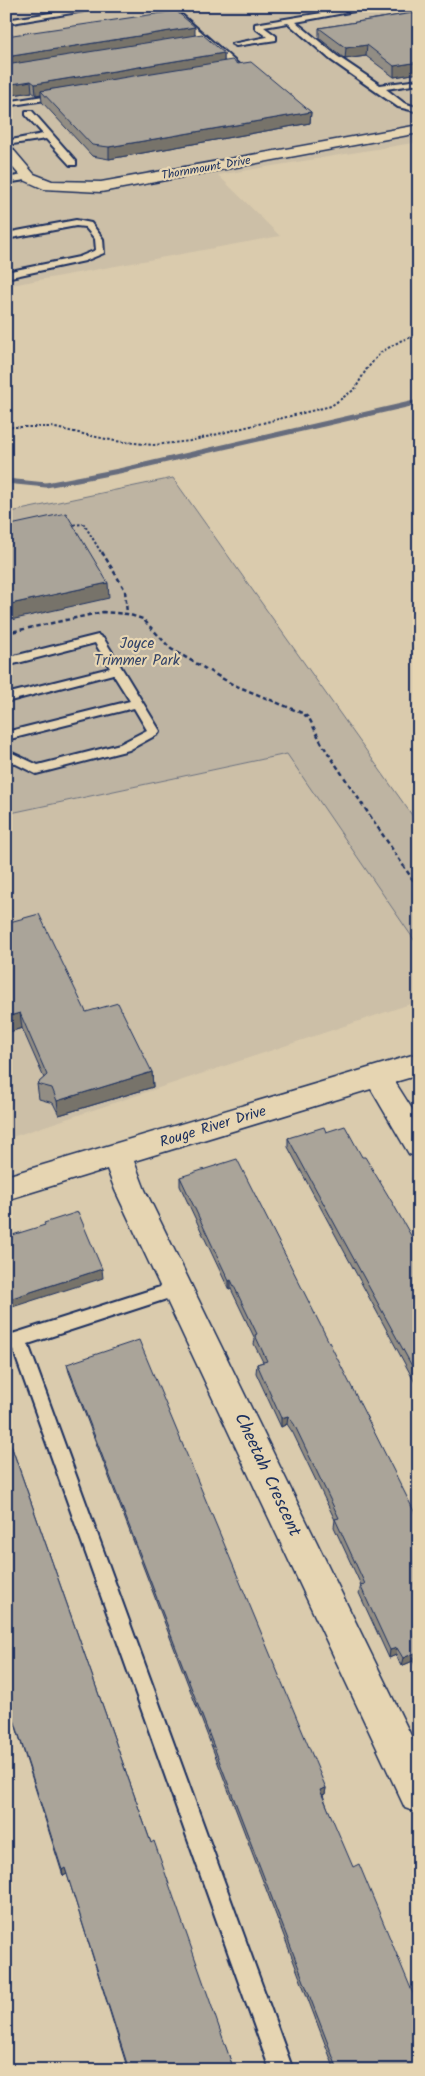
<svg xmlns="http://www.w3.org/2000/svg" width="425" height="2076" viewBox="0 0 425 2076" font-family="Kalam,sans-serif">
<rect width="100%" height="100%" fill="#dacbad"/>
<filter id="ink" filterUnits="userSpaceOnUse"><feTurbulence type="fractalNoise" baseFrequency=".02" numOctaves="2"/><feDisplacementMap in="SourceGraphic" scale="10" xChannelSelector="R" yChannelSelector="G"/><feConvolveMatrix kernelMatrix="1 2 1 2 8 2 1 2 1" color-interpolation-filters="sRGB"/></filter>
<g filter="url(#ink)">
<!-- built -->
<path fill="#ccbfa7" d="M6,6H419V142L218,175L280,236L6,286Z
M288,754L419,946V1001L6,1139V814Z"/>
<!-- green -->
<path fill="#beb4a2" stroke="#6c7280" d="M173,478L419,825V947L287,754L6,814V513Z"/>
<g fill="none" stroke-linecap="round" stroke-linejoin="round">
<!-- stream -->
<path stroke="#666c7d" stroke-width="5" d="M6,481L46,485L119,471L419,402"/>
<defs>
<path id="service" d="M95,6H114L6,24V20Z
M364,6H381L296,22L337,56L380,85L419,80V84L386,89L404,103L419,108V112L398,107L331,60L288,23L264,27L276,36V40L236,46L232,44L267,37L255,28V24Z
M176,15H182L238,64V68L220,70V66L229,65L176,19Z
M62,93H65V97L6,106V102Z
M26,111H32L76,161V165H70L46,139L6,145V141L43,134L26,115Z
M29,174L33,177L32,179L6,183V178Z
M76,220L91,223L103,239L104,253L85,261L6,278V272L79,257L96,250L95,239L85,227L76,226L6,239V233Z
M98,635L104,639L160,731L158,734L129,750L36,774L6,759V750L38,765L120,744L147,730L134,708L6,740V732L130,701L113,674L6,702V694L110,668L95,643L6,666V658Z
M179,1281L185,1283L187,1288L185,1293L28,1344L293,2070H270L13,1349L6,1352V1336Z"/>
<path id="minor" d="M419,125V133L101,192L44,189L24,180L6,160V146L11,147L34,174L52,181L101,182Z
M419,1053V1075L395,1082L419,1120V1157L409,1154L371,1089L134,1161L145,1190L419,1752V1813L405,1808L115,1190L107,1169L6,1200V1176Z"/>
</defs>
<!-- service casing -->
<use href="#service" stroke="#1b2f5e" stroke-width="4"/>
<!-- minor casing -->
<use href="#minor" stroke="#1b2f5e" stroke-width="3"/>
<!-- path-far1 -->
<path stroke="#1b2f5e" stroke-width="2" stroke-dasharray="2.5 2" stroke-linecap="butt" d="M6,427H51L115,441L154,445L190,441L331,406L355,389L366,370L381,352L402,340L419,335
M69,525L84,524L102,554"/>
<!-- path -->
<path stroke="#1b2f5e" stroke-width="2.5" stroke-dasharray="4.5 3" stroke-linecap="butt" d="M102,552L125,590L127,614
M6,633L103,612L127,614L143,619L171,649L232,684L302,713L309,718L322,744L419,889"/>
<!-- service -->
<use href="#service" fill="#e6d5b2" fill-rule="evenodd"/>
<!-- minor -->
<use href="#minor" fill="#e6d5b2" fill-rule="evenodd"/>
</g>
<!-- wall -->
<path fill="#928d84" stroke="#1b2f5e" d="M419,12V73L394,77L366,56L345,59L319,38V28Z
M195,35L224,53V61L237,64L311,112L310,123L109,159L92,156L42,102L41,94L36,95L32,92L6,96V36Z
M6,923L86,1012L152,1072L153,1087L59,1115L53,1103L39,1099L37,1084L44,1078L22,1028L6,1033Z
M326,1132L362,1157L418,1248L419,1247V1390L288,1147V1138Z
M180,1177L419,1521V1673L413,1661L401,1666L396,1655L389,1658L359,1593L361,1585L334,1527L335,1520L293,1433L287,1424L281,1427L256,1373L257,1364L263,1362L254,1344L255,1339L231,1289L229,1290L180,1186Z
M67,1364L326,1788L325,1794L323,1795L419,2070H335L69,1372Z
M6,1431L151,1843L234,2070H128L67,1874L63,1876L6,1695Z"/>
<!-- shaded-wall -->
<path fill="#77736b" stroke="#1b2f5e" d="M195,27V38L6,68V57Z
M367,45L366,56L345,59L346,48Z
M224,53V64L41,91V94L36,95L35,84Z
M419,62V73L394,77V66Z
M31,81L32,92L6,96V85Z
M311,112L310,123L109,159V147Z
M108,583L109,598L6,621V605Z
M20,1013L22,1028L6,1033V1017Z
M152,1072L153,1087L59,1115L57,1101Z
M102,1269L103,1278L6,1309V1300Z
M231,1280V1289L229,1290V1281Z
M288,1416L287,1424L281,1427V1418Z
M397,1648L396,1655L389,1658L390,1650Z
M415,1653L413,1661L401,1666L403,1658Z
M326,1788L325,1794L319,1796L320,1790Z
M65,1868L67,1874L63,1876L62,1870Z"/>
<!-- building -->
<path fill="#aaa499" stroke="#1b2f5e" d="M176,11L195,27L6,57V36Z
M419,12V62L394,66L367,45L346,48L319,28Z
M202,34L224,53L35,84L31,81L6,85V65Z
M232,60L237,64L251,62L311,112L109,147L92,145L41,91Z
M66,513L108,583L6,605V526Z
M39,914L86,1012L118,1003L152,1072L57,1101L52,1088L37,1084L47,1075L20,1013L6,1017V923Z
M345,1126L362,1157H365L392,1202L418,1248L419,1247V1379L288,1138L324,1127L326,1132Z
M237,1159L419,1521V1662L415,1653L403,1658L397,1648L390,1650L360,1585L365,1584L335,1519L339,1518L294,1424L288,1416L281,1418L257,1364L267,1361L255,1335L257,1334L231,1280L229,1281L180,1177Z
M78,1212L102,1269L6,1300V1237L45,1225L44,1223Z
M139,1340L326,1788L320,1790L353,1867L359,1864L419,2008V2070H338L67,1364Z
M6,1431L151,1843L154,1841L234,2070H129L65,1868L62,1870L6,1694Z"/>
</g>
<g text-anchor="middle" dominant-baseline="central" stroke-width="4.5" stroke-linejoin="round" paint-order="stroke">
<!-- far-street labels -->
<g font-size="12" fill="#1b2f5e" stroke="#e6d5b2">
<text transform="translate(206 168) rotate(-10)">Thornmount Drive</text>
</g>
<!-- park labels -->
<g font-size="15" fill="#334368" stroke="#e6d5b2">
<text x="137" y="644">Joyce<tspan x="137" dy="17">Trimmer Park</tspan></text>
</g>
<!-- street labels -->
<g font-size="15" fill="#1b2f5e" stroke="#e6d5b2">
<text transform="translate(213 1127) rotate(-17)">Rouge River Drive</text>
</g>
<!-- near-street labels -->
<g font-size="18" fill="#1b2f5e" stroke="#e6d5b2">
<text transform="translate(267 1475) rotate(65)">Cheetah Crescent</text>
</g>
</g>
<!-- margin -->
<rect width="425" height="2076" fill="none" stroke="#e6d5b2" stroke-width="25"/>
<rect x="12" y="12" width="400" height="2051" fill="none" stroke="#1b2f5e" stroke-width="2" filter="url(#ink)"/>
</svg>
